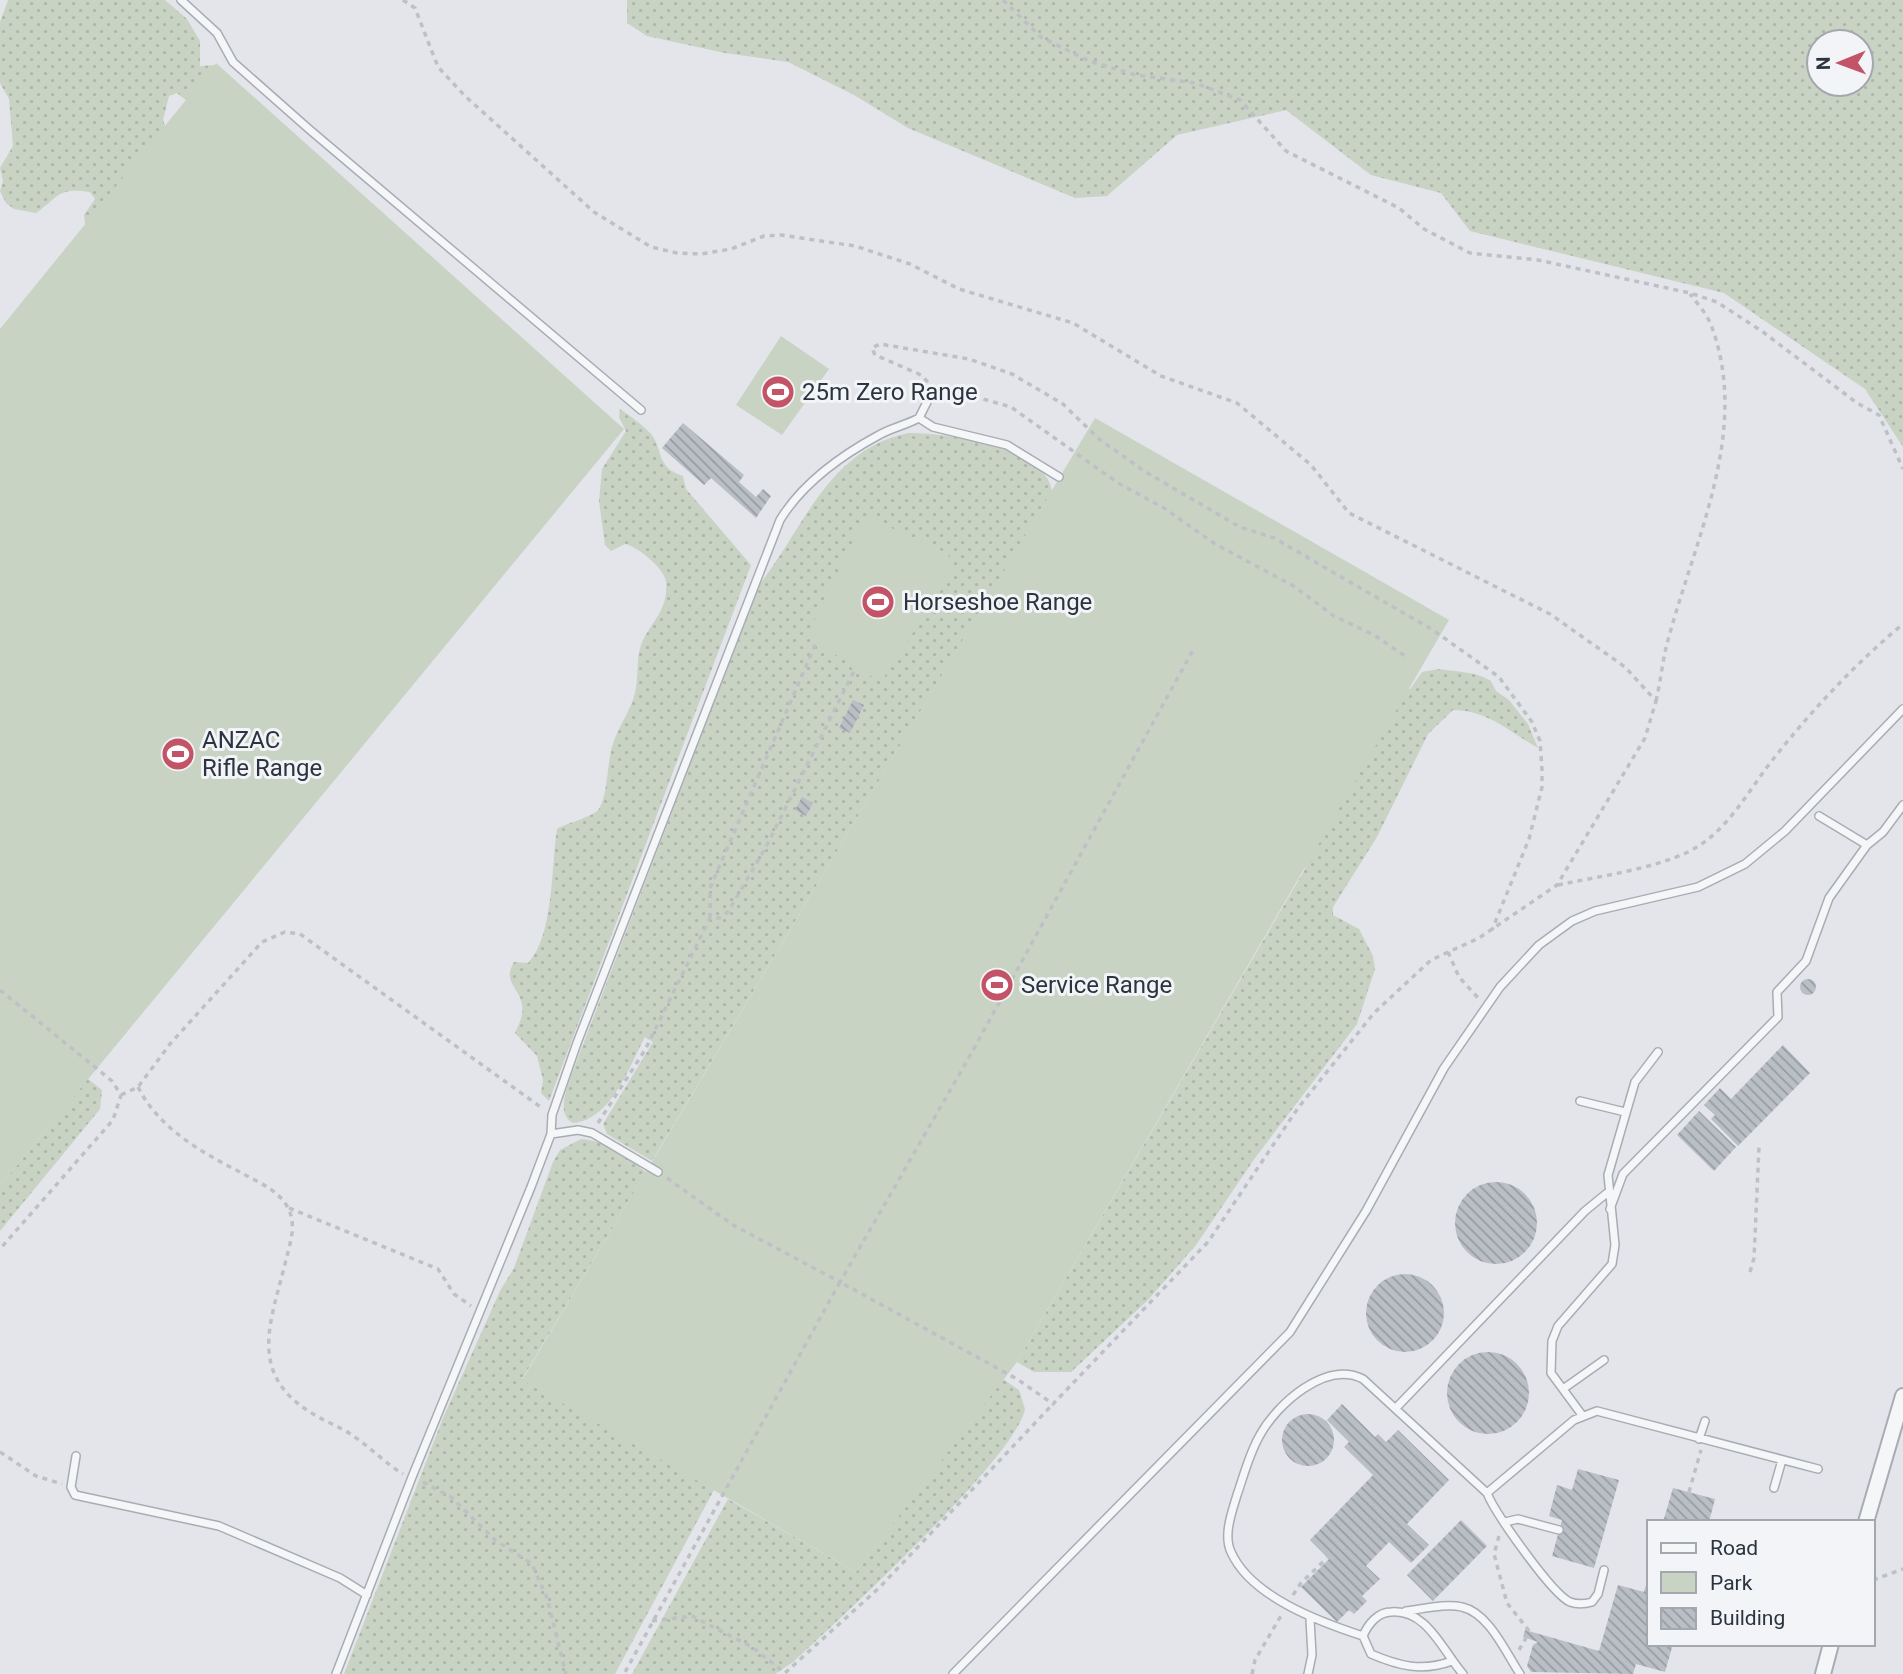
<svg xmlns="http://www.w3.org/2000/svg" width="1903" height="1674" viewBox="0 0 1903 1674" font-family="Roboto,sans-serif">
<defs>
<pattern id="grass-dots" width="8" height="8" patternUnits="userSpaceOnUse" patternTransform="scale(1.75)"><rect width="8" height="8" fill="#c8d3c4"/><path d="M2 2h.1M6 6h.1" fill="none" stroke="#acb6a9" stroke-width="1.8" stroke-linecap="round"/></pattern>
<pattern id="building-back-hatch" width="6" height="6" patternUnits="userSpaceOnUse" patternTransform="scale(1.75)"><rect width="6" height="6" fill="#babfc6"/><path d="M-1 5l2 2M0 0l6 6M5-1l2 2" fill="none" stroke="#979ca2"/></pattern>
</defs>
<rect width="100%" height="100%" fill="#e3e5ea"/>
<!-- grass -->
<path fill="url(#grass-dots)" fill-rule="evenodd" d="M8,0H165L187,19L200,41V66L218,65L193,106L177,93L169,96L163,120L170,140L86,231L84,215L95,199L90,192C57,187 59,197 36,213L14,209L6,203L0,191L3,181L0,168L13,146L9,99L0,83V22Z
M627,0H1903V447L1865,389L1724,293L1470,231L1441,193L1371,175L1286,110L1177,135L1107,196L1075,198L908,128L854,95L788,62L725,53L647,36L627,23ZM1819,42H1861V84H1819Z
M620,409C630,416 643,425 651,434C664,450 655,467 683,476L686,489L751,565L549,1101L541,1093L543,1080L537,1056L515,1033C519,1024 524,1015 522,1005C519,986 502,983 514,962L528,963C554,936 551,866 557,829C567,823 595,816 599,809C608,794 607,764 612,747C617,728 631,711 635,693C639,677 636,659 641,645C650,622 669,611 666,582C665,569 637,546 625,544L611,551L605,545L599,501L602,469L626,431L619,417Z
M908,433C946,433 1045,446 1052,491L652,1161L607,1134L603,1124L653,1042L645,1037C629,1067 611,1120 573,1123C554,1113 569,1084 574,1068L759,585C804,528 828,450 908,433Z
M1439,669C1456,672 1475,671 1491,681L1496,691L1509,700L1528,724L1538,748C1510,732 1487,710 1453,710L1428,734L1377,837L1333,907V915L1359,929L1373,956L1375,969L1357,1024L1255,1158L1196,1245L1148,1300L1071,1372H1034L1017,1362L1305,869L1303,864L1406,689H1410L1422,672Z
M88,1079L102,1090L100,1109L0,1231V1186Z
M581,1139C605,1140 627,1158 646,1172L522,1379L714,1490L615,1674H344L443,1418L500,1291L514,1268L553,1162L560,1150Z
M1003,1379L1019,1390L1025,1409C1017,1456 836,1623 793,1662L775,1674H632L728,1499L856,1572Z"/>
<!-- park -->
<path fill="#c8d3c4" d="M216,63L624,429L0,1186V329Z
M781,336L829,369L782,435L736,405Z
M1095,418L1449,620L1017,1362L856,1572L522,1380Z
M865,516L947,553L955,568L881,682L806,637Z"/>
<!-- building -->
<path fill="url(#building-back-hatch)" d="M683,423L744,475L739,482L756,497L763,489L771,496L756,518L711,478L704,485L662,448Z
M853,700L864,705L850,733L839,728Z
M802,797L813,803L806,816L795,810Z
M1800 987a8 8 0 1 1 16 0a8 8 0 1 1-16 0Z
M1783,1045L1810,1073L1738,1146L1711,1119L1715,1115L1704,1105L1720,1088L1731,1099Z
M1699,1111L1736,1147L1714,1171L1677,1135Z
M1455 1223a41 41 0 1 1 82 0a41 41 0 1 1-82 0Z
M1366 1313a39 39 0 1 1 78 0a39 39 0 1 1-78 0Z
M1447 1393a41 41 0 1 1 82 0a41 41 0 1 1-82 0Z
M1342,1404L1375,1437L1378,1434L1386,1442L1398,1430L1449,1480L1407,1524L1429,1545L1411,1563L1389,1542L1366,1566L1380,1579L1362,1596L1367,1601L1354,1614L1349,1610L1337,1622L1301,1587L1329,1559L1310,1540L1373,1475L1344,1447L1349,1442L1327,1420Z
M1282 1440a26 26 0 1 1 52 0a26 26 0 1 1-52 0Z
M1578,1469L1619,1480L1594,1568L1552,1556L1562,1520L1549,1516L1557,1485L1572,1490Z
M1673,1488L1715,1499L1709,1522H1663Z
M1461,1520L1487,1546L1433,1601L1407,1575Z
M1649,1574V1644H1673L1665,1672L1636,1664L1633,1674L1531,1672L1527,1666L1533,1645L1538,1642L1523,1637L1525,1630L1599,1651L1618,1585L1644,1592Z"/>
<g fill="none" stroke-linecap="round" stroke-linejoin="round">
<defs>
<path id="service" d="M181,0L217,33L233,62L310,130L641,410
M919,418L933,390
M1819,816L1867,845
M1580,1101L1625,1112
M551,1134L578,1130L592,1133L658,1172
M1610,1209L1623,1174L1778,1017L1777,992L1806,961L1829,898L1867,845L1883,832L1903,805
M1563,1389L1604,1360
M1396,1408L1585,1211L1607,1193
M1582,1415L1551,1373L1552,1341L1558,1326L1612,1264L1615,1245L1608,1175L1635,1082L1658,1052
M1699,1439L1705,1421
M76,1456L71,1487L75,1495L219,1526L340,1578L367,1595
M1774,1488L1782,1460
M1487,1493C1495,1513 1552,1594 1570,1602C1578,1605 1585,1604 1592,1602L1598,1594L1604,1570
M1505,1522L1518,1519L1559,1530
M1406,1611C1423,1609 1446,1603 1462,1607C1489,1613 1506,1653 1520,1674
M1363,1636C1320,1622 1251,1597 1231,1552C1223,1535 1232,1512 1237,1495C1244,1475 1249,1454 1260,1435C1277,1404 1326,1360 1363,1379L1487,1493L1574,1420L1597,1411L1818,1469
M1452,1661C1422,1672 1399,1666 1371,1654L1363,1636C1368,1624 1378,1612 1391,1612C1427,1609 1442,1650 1463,1674
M336,1674L412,1477L531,1187L551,1134L552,1115L577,1043L780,520C802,484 842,455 879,435C891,428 906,425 919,418L933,427L1007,445L1059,477
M953,1674L1290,1332L1366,1211L1444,1068L1500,987L1539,945L1572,921L1595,911L1698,887L1745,864L1785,831L1903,709
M1308,1674L1312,1655L1310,1619"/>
<path id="minor" d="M1866,1522L1903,1396
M1823,1674L1831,1644"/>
</defs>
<!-- service casing -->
<use href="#service" stroke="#a8acb4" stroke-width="10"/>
<!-- minor casing -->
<use href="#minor" stroke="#a8acb4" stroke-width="18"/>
<!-- path -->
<path stroke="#bdc0c4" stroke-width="3.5" stroke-dasharray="5 5" stroke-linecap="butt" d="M403,0L415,8L438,67L465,96L594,212L651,247L677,253L701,254L731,249L764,236L781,235L855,246L910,264L959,289L1073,323L1161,376L1237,403L1311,465L1349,513L1550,614L1625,667L1656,701L1645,738L1557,885L1479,938L1431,960L1374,1013L1298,1108L1208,1242L1053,1404L1017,1379L840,1282L624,1674
M1003,0L1041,37L1089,61L1136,75L1195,83L1240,100L1286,151L1399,208L1424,229L1470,253L1538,260L1690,293L1717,302L1763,332L1857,403L1879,415L1903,469
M928,382L919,374L875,355L872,348L880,344L969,359L1012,374L1063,404L1099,439L1144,471L1240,527L1274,538L1433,630L1499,677L1532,722L1540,741L1542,770V787L1529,839L1492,930
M945,388L1011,407L1118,483L1164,508L1215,544L1292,585L1334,616L1374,635L1408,658
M1656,701C1660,684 1662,665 1666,648C1692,544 1752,432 1711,325C1707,314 1697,303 1690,294
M1558,885C1600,876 1649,870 1688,852C1728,832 1747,792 1774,758C1813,709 1855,664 1903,624
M710,918V888L816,643
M1448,952L1459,977L1479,999
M0,990L112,1081L121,1095L113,1120L0,1249
M138,1087C158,1127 199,1151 238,1171C257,1182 278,1189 288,1208C297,1225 290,1243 286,1260C272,1319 246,1372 310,1412C323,1421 339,1426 352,1435C370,1447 385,1463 403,1474
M121,1095L138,1087L170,1044L262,942L285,932L300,934L542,1108
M598,1123L645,1050L710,918H719L728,912L767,845L856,667
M667,1178L733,1225L840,1282L967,1061L1193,650
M289,1208L438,1269L454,1294L471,1306
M1750,1272L1754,1258L1759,1147
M0,1452L36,1476L62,1484
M423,1482L451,1497L495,1540L532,1564L547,1598L566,1674
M1689,1492L1701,1450
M1499,1536L1494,1554L1507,1603L1530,1632
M1873,1580L1903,1569
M1293,1595L1301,1583L1327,1558
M652,1621L692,1616L752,1647L785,1673L880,1587L1053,1404
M1519,1650L1526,1638
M1252,1674L1255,1660L1282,1614"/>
<!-- service -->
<use href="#service" stroke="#f5f6f8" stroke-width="7"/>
<!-- minor -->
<use href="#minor" stroke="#f5f6f8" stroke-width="14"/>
</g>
<!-- icons -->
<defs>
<symbol id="stadium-disc" viewBox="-11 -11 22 22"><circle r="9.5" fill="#c35366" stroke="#f2f4f7"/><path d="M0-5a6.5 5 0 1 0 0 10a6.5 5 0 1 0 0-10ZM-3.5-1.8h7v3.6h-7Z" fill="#fff"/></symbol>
</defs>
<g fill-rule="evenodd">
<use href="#stadium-disc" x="759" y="373" width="38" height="38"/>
<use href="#stadium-disc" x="859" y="583" width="38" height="38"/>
<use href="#stadium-disc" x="159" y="735" width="38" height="38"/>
<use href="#stadium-disc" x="978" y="966" width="38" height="38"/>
</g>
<g text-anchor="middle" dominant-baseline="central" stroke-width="6" stroke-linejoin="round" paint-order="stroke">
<!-- poi labels -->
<g font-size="24" fill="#2c3440" stroke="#f2f4f7" text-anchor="start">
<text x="802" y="392">25m Zero Range</text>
<text x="903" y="602">Horseshoe Range</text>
<text x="202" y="740">ANZAC<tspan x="202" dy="28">Rifle Range</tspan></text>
<text x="1021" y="985">Service Range</text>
</g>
</g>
<!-- legend -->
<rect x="1647" y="1520" width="228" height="126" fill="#f2f4f7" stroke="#a3a7ae" stroke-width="2"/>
<rect x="1661" y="1543" width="35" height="10" fill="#f5f6f8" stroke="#a3a7ae" stroke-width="2"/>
<text x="1710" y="1555" font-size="21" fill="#2c3440">Road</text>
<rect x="1661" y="1572" width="35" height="21" fill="#c8d3c4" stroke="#a3a7ae" stroke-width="2"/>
<text x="1710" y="1590" font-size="21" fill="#2c3440">Park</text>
<rect x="1661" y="1608" width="35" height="21" fill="url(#building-back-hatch)" stroke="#a3a7ae" stroke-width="2"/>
<text x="1710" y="1625" font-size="21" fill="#2c3440">Building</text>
<!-- north arrow -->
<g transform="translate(1840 63) rotate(269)"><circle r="33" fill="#f2f4f7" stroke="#a3a7ae" stroke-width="2"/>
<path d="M0-5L12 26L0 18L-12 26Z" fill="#c35366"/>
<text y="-10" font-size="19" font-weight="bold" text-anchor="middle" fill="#2c3440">N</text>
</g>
</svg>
